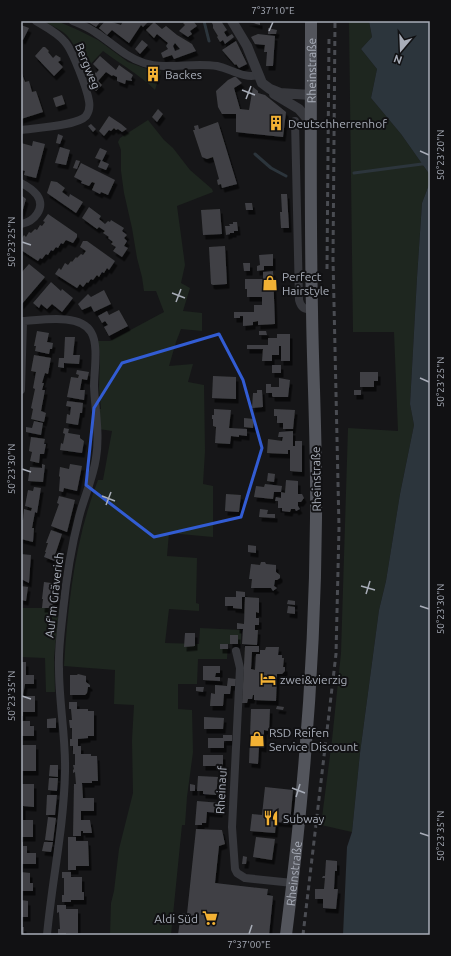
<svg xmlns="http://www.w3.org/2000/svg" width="451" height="956" viewBox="0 0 451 956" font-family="Ubuntu,sans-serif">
<defs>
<filter id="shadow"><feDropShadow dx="2.5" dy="4.5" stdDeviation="0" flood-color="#0009"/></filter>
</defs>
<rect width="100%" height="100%" fill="#161618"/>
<!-- green -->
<path fill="#1e261f" d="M44,21H57L78,30L98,40L128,62L144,68L161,71L155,90C140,75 120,64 103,51L84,71C79,58 75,41 63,32C57,28 50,25 44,21Z
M349,21H369L372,37L361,49L377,69L371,98L401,134L430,175V182L422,203L417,278L410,404L414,425L400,494L386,581L379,610L360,753L352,832L321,825L332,740L341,653L348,428L398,431L394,332H353Z
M148,120L164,140L173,148L190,170L212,189L213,192L177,206L185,265L181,283L190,288L183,311L202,313V331L181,329L176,342L169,366L193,364L188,382L204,385L205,451L203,484L213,486V537L169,533L167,556L197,558L196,603L199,604V611L169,609L165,643L199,644L200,628L241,630V644H228L227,659H198L197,684H178V709L192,710L193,752L187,797L185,825H182L171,935H110L111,903L114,891L119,849L133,793L132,740L134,705L114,704L115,670L64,666C68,603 75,539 98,480H103L112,431L99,429L98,409H101L99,388L100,356L98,341H110L164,312L156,291H144L142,277L137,258L132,228L124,193L121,171V150L118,142L120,138Z
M21,608H59L54,658L55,692H46L45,658L21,657Z"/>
<!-- water -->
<path fill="#2c353c" d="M369,21H430V175L401,134L371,98L377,69L361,49L372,37Z
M430,182V935H343L347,847L352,832L360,753L379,610L386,581L400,494L414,425L410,404L417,278L422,203Z"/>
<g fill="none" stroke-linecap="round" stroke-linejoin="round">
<!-- stream -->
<path stroke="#2c353c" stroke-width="3" d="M204,21L209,41
M255,154L271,168L286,176
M354,173L422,164H430"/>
</g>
<!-- building -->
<path fill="#404145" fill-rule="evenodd" filter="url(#shadow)" d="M90,21H101L96,27L88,22Z
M105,21H113L112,22L121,25L123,21H149L143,27L141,25L129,43L112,30L107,35L99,28Z
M186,21H196L194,22L197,26L190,31L192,34L188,37L179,31L185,25L183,23Z
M211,21H221L227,30L224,32L227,37L232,34L234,37L225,44L223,40L220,42L217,37L218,36L213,28V25Z
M246,21H260V25Z
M154,22L162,29L166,26L177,35L192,44L196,51L174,59L172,55L163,58L161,53L168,49L166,46L168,43L157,34L154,38L146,30ZM175,43L180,49L175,51L173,46Z
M21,25L29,28L23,40L21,39Z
M268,28L277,30L276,34H268Z
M258,34L275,36L273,66H266L267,52H264L265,45L255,44L251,37Z
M142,40L148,45L140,54L135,49Z
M236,41L247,64L239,68L236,64L235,65L222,50Z
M43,47H45L49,51L48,52L53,58L56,55L61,58L60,59L61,60L58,62L63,67L54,76L35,56Z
M100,56L116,70L119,65L133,75L131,79L132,80V81L126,80L125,84L117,81V77L113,75L112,76L106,72L98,81L102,85L96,91L88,82L96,72V73L99,70L93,64Z
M149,69L158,71L156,80L147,77Z
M21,71L25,82L29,81L32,92L36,91L43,112L21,119Z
M234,77H236L242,83L234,88L240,109L249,110L253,87L258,91V93L265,95L286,112L283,137L236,132V114H222L218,107L216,91L228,80Z
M62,95L65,104L56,107L53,98Z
M158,109L163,114L157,122L152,117Z
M109,116L121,124L127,129L122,132L118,129L116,130L114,128L111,131L109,130L104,136L99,131Z
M218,122L237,184L222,188L221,184L218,185L217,180L219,179L213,157L207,159L202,157L193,130H195L194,126L198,125L199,129Z
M91,124L96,129L93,132L88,126Z
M58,134L63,136L60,144L56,143Z
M33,141L45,144L36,178L24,175L25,171L21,170V143L32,146Z
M60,147L70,150L66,165L55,163Z
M100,148L107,151L102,161L109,164L106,170L98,167L101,160L95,158Z
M76,160L80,161L77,169L73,168Z
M81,163L115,180L108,195L101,192L100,194L92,190L95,183L92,182L89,186L81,183L82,181L74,177Z
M51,181L57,182L65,188L62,192L69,197L70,194L83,202L76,213L47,193Z
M281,194H287L289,228H281L280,212H282Z
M21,195L26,199L22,213L21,212Z
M245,203H252L253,210H246Z
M89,207L101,216L99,219L105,224L108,221L110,222L111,220L124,228L122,231L127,235L124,238L127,241L124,246L128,248L122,257L113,251L116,247L111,244L113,242L108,238L109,237L103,233L105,231L99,227L97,229L82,218Z
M220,209L222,234L203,235L201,210Z
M48,214L77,234V237L73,243L66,240L63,244L61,243L58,248L56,247L53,251L51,250L48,255L46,254L42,259L40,258L38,261L21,250V240L24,235L26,237L29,232L31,233L35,229L37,230L40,225L42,226L45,222L43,221Z
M233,222H237L238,231H234V233H230V234L226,235L225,226H230L229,224H233Z
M83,241H87L115,261L109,270L107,268L104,273L102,272L99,277L97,275L93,280L91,279L88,283L87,282L83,287L80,284L77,288L55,274L59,268L61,270L65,263L68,265L71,261L72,262L76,257L77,258L81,254L83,255L86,251L80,247Z
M225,246L227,284L213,285L211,284L209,247Z
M273,254V266H264V270L257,271V266L260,265L259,255Z
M243,263H250V271H244Z
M29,264L45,277L21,305V273Z
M273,271L275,324L258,325V321L253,322V325L243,326V316H240V318H234V312H254V305H262V297H247V289H245V279H263V272Z
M51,282L61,291L62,289L73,298L62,312L52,304L47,309L41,304L39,308L33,303Z
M104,290L111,304L94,312L91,306L82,310L78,304L88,294L91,297Z
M119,310L128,326L109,336L104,327L108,325L105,321L102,323L98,316L107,311L109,315Z
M37,331L49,333L47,342L53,343L52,349H50L49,354L35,351L36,346H34Z
M259,331H266L267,335H259Z
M277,334H290V361H281V346H279V355H272V361H262L263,349H247V345H268V338H277Z
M65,337H75L73,355H80L79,364L64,363V368L58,367L59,358H64Z
M34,355L51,358L48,374L45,373L42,383H44L42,390H45L41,411L46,413L44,422L31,419L33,409L31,408L35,389L33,388L36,372L31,371Z
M272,365H281V373H272Z
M77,370L89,372L87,380L82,379L80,390H85L84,400L67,397L71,377L78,378L79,375L76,374Z
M360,372H378V381H374V387H360Z
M213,376L236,377V399L212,398Z
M279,378L290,380L288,397H273L272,396V393H266V384H271V387H279Z
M257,390H262L263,407L252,408L253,393H257Z
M354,390H361V395H354Z
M67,401L83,403L82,413H80L78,425L66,423L67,414L70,415L71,407L66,406Z
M214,409L231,410L229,428L247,429V436L239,435V437L231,436L230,444L215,443L216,427L213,426V419H212V415H214Z
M274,409L295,410L293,429H283V423H277V416H274Z
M244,418L254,419L253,428L244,427Z
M34,421L43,423L41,435L26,432V427L32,428Z
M64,428L69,429L68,433L80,435V438L84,441L82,453L60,450L61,443L63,444L65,434L63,433Z
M293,431V446H295V441H302V472L290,471V450H288V454L267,453L268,439L282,441L283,437H278L279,432Z
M31,437L45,439L44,444H46L44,454H40L39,463L30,461L32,452L29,451Z
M42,464L45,465L43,482L28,481L30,467L42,468Z
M70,464L82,466L77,491L64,488L63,492L59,491L60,477L59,476L60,467L69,469Z
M268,473L275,474L274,482L267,481Z
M286,480L298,481V494H302L304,498L301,502H298V506L300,509L296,511L295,509H291L290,512L282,511V508H278V501H275L276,497L281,498V492L285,493Z
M265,484L282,486L281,492H274L273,499L254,497L256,486L264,487Z
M34,487L41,488L37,513L35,512L32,528H34L33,542L21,539V520H23L24,509L31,511L32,508L25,506L28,490L33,491Z
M226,494L241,495L239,512L225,511Z
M59,496L75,500L67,532L51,526L59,504L57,503Z
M260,509L268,510L267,514H275V518L259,517Z
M51,530L62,534L55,555L62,558L60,563L44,557L46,552H45L48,543H46Z
M248,545L256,546V553L248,552Z
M21,554L31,555L29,583L21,579Z
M261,562H265L266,564L276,565V572L280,575V578L277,580H275L274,586L277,588L273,591L271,588H251L252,579H249L251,564L260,565Z
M44,582L58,584L56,601H53L52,608H42L43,599H42Z
M21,586L28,587L26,601L21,600Z
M236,591L245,592V597L259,598V613L256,612V618H259V625H255V630H258L257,645L242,644L243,629H237V623L244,624L245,597H242V609L233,608V606H225V597H236Z
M288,600L295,601V605L287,604Z
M288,606L295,607V614L287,613Z
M185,633H195V646L184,647Z
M230,635H238V644H230Z
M220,644H228V649H220Z
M245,646H259V652H252L251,669L255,670L256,654H260V650H265L266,647H279L278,655H282V658H284L283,667H285V671L282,674H277L276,701L254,700V695H253L252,699H248L247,703H242Z
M21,662H26V675H34V684H25L23,696H35V712H23V716H21Z
M203,666H220V673H216L215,677H220V681L203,680Z
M78,674L86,676V682L90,685V687H88L87,693L85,695H70V675H77Z
M228,678L236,679L235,686H231L230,694H224L223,706H210L211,693L215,694V685L227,686Z
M196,687H204L203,692L196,691Z
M69,702H77V709H88V711H94V736H88V738L78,739V746H81V754H91V756H97L98,781H92V783H82L83,798H94V811H81V820H90L92,833H83V831H81V836H73L74,784H76L75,772L73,773V770L74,769L73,765H75V754H73V746H70V739H72V728H70L69,720H72L71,709H69Z
M277,706L284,707L283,710L276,709Z
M251,709H270L269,731L264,730V748L259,747L258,764L249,763Z
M204,717L224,718L223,729H204Z
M56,718V728H47V719Z
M21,721H30V726H34V736H21Z
M223,735H232V741H224V748H208V738H223Z
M21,745H36V771H21Z
M203,755H223V766H203Z
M50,765H58V777L49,776Z
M198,776L218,777L216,795L203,794V791H197Z
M49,778H58L57,791L48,790Z
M21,784H34V807L23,806V820H33V837H21Z
M190,784L195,785V791H190Z
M265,787L293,790L290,823L276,822L275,833L250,831L252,814L262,815Z
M47,795H57L55,815H46Z
M197,801L221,803L220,813L207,812L206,823H202V825H195Z
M48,817L56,818L53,841L45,840Z
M196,829L222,830L225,844L219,846L215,883L268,889L267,895L273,896L269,935H178L181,913L187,914Z
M68,837H76V841H88L89,866H76V870H68Z
M256,837L275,839L272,860L253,857Z
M21,842H23V846H27V853H36V864H21Z
M44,842H53L51,852L42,851Z
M243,856L247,857L246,864H242Z
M326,860L337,861V871H335L334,889H338L336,909L323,908V899H315V889H324L325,878H322L323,876H325Z
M21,872L30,873V883H33V891H21Z
M62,872H71V877H82V892H84V900H71V902H62V895H64V878H62Z
M21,900L28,901V917H21Z
M57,905H66V909H78V933H66V935H58V929H60L59,912L57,913Z
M21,927H24V935H21Z"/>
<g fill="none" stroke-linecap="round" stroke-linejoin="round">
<!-- minor -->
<path stroke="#37383d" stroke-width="8" d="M73,21C80,24 88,27 95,32C111,42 125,57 144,63C167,70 193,62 217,66C231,69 244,79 258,75
M295,121L299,300C301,308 304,309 312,310
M21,130C35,128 77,126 86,116C89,112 90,107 89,101C87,89 73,51 65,42C58,33 46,27 36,21
M21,183C27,186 33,190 37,195C46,208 34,222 21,224
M23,321C42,320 80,313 91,332C99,345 94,371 94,386C95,410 100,434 96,458C93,479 84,497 79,517C71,548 66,580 63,611C61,630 58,650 59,669C59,703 66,738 65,772C64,827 52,880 47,935
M21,390L23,321
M236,651L240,668L232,827L235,869L237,873L245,878L293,883"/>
<!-- tertiary -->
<path stroke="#37383d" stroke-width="10" d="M232,21L247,46L262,83L270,89L280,93L311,95
M274,94L299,109L311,123"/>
<!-- primary -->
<path stroke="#53555c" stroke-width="12" id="s1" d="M286,935C304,796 315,658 316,518C317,449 313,380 312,311C310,214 311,118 311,21"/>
<!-- rail -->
<path stroke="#4a4c52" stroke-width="3" stroke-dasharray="5 4" stroke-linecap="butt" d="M327,269L329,39
M303,935L336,654L339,528L333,259L335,21"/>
</g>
<!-- marked area -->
<path fill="none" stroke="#325cd3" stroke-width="3" stroke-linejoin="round" d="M219,334L243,380L262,448L241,517L154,537L86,485L94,408L122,363Z"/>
<!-- ticks -->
<path fill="none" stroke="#a8adb8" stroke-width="1.5" d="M269,31L273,22M242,90L255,95M246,99L251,86M420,151L429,155M22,242L31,245M172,293L185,298M176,302L181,289M420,378L429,382M22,469L31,472M102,496L115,501M106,505L111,492M361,586L375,590M366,594L370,581M420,606L429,609M22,696L31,699M292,788L305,793M296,797L300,784M420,833L429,836M249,934L252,925"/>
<!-- icons -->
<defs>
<symbol id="building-bare" viewBox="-9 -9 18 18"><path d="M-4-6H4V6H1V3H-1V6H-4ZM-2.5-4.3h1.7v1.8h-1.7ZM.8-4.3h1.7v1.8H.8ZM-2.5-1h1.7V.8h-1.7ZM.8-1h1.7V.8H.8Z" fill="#f2b134" stroke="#111113" stroke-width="2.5" paint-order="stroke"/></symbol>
<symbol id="shop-bare" viewBox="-9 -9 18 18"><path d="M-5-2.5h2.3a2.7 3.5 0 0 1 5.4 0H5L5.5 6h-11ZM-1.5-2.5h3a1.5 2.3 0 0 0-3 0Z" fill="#f2b134" stroke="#111113" stroke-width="2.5" paint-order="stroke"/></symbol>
<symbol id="hotel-bare" viewBox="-9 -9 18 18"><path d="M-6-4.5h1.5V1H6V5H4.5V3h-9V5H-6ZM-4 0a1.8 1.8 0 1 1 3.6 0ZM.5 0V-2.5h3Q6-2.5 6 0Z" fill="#f2b134" stroke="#111113" stroke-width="2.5" paint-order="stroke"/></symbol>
<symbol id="restaurant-bare" viewBox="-9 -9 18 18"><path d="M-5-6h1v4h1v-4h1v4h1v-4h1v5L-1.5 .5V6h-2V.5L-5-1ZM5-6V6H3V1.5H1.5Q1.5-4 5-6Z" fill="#f2b134" stroke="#111113" stroke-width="2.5" paint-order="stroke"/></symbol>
<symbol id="supermarket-bare" viewBox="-9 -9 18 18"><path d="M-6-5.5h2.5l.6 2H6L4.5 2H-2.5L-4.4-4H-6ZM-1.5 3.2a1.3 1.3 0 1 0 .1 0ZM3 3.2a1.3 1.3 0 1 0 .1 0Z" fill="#f2b134" stroke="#111113" stroke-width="2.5" paint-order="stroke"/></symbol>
</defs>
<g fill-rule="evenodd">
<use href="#building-bare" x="142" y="63" width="22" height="22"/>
<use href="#building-bare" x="265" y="112" width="22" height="22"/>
<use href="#shop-bare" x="259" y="272" width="22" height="22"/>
<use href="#hotel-bare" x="257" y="668" width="22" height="22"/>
<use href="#shop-bare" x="246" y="728" width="22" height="22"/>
<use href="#restaurant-bare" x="260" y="807" width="22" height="22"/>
<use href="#supermarket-bare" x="199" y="907" width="22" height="22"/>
</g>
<g text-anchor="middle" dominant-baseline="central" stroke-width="4" stroke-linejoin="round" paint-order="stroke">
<!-- street labels -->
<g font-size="12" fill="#a8adb8" stroke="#111113">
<text transform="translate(88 66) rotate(68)">Bergweg</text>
<text stroke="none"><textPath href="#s1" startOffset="866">Rheinstraße</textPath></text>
<text transform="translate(316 479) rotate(-91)">Rheinstraße</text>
<text transform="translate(54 595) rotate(-83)">Auf'm Gräverich</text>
<text transform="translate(221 790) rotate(-87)">Rheinauf</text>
<text stroke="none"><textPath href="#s1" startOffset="62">Rheinstraße</textPath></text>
</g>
<!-- poi labels -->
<g font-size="12" fill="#a8adb8" stroke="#111113" text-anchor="start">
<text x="165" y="74">Backes</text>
<text x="288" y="123">Deutschherrenhof</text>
<text x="282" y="276">Perfect<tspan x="282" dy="14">Hairstyle</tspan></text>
<text x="280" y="679">zwei&amp;vierzig</text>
<text x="269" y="732">RSD Reifen<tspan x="269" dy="14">Service Discount</tspan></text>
<text x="283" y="818">Subway</text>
<text x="198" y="918" text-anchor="end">Aldi Süd</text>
</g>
</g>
<!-- border -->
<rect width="451" height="956" fill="none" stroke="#111113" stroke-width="44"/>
<!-- north arrow -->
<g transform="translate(401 50) rotate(199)" stroke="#111113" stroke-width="3" paint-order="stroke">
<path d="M0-3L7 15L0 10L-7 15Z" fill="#a8adb8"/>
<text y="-6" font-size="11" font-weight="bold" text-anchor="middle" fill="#a8adb8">N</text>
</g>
<rect x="22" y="22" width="407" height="912" fill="none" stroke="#a8adb8" stroke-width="1.5"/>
<g font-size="10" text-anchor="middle" fill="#a8adb8">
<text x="273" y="14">7°37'10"E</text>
<text transform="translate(440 155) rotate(-90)" y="4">50°23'20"N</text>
<text transform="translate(11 242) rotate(-90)" y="4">50°23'25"N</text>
<text transform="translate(440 382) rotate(-90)" y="4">50°23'25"N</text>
<text transform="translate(11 469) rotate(-90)" y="4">50°23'30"N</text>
<text transform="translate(440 609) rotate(-90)" y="4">50°23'30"N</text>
<text transform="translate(11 696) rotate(-90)" y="4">50°23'35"N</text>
<text transform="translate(440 836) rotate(-90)" y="4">50°23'35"N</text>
<text x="249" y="948">7°37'00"E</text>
</g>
</svg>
